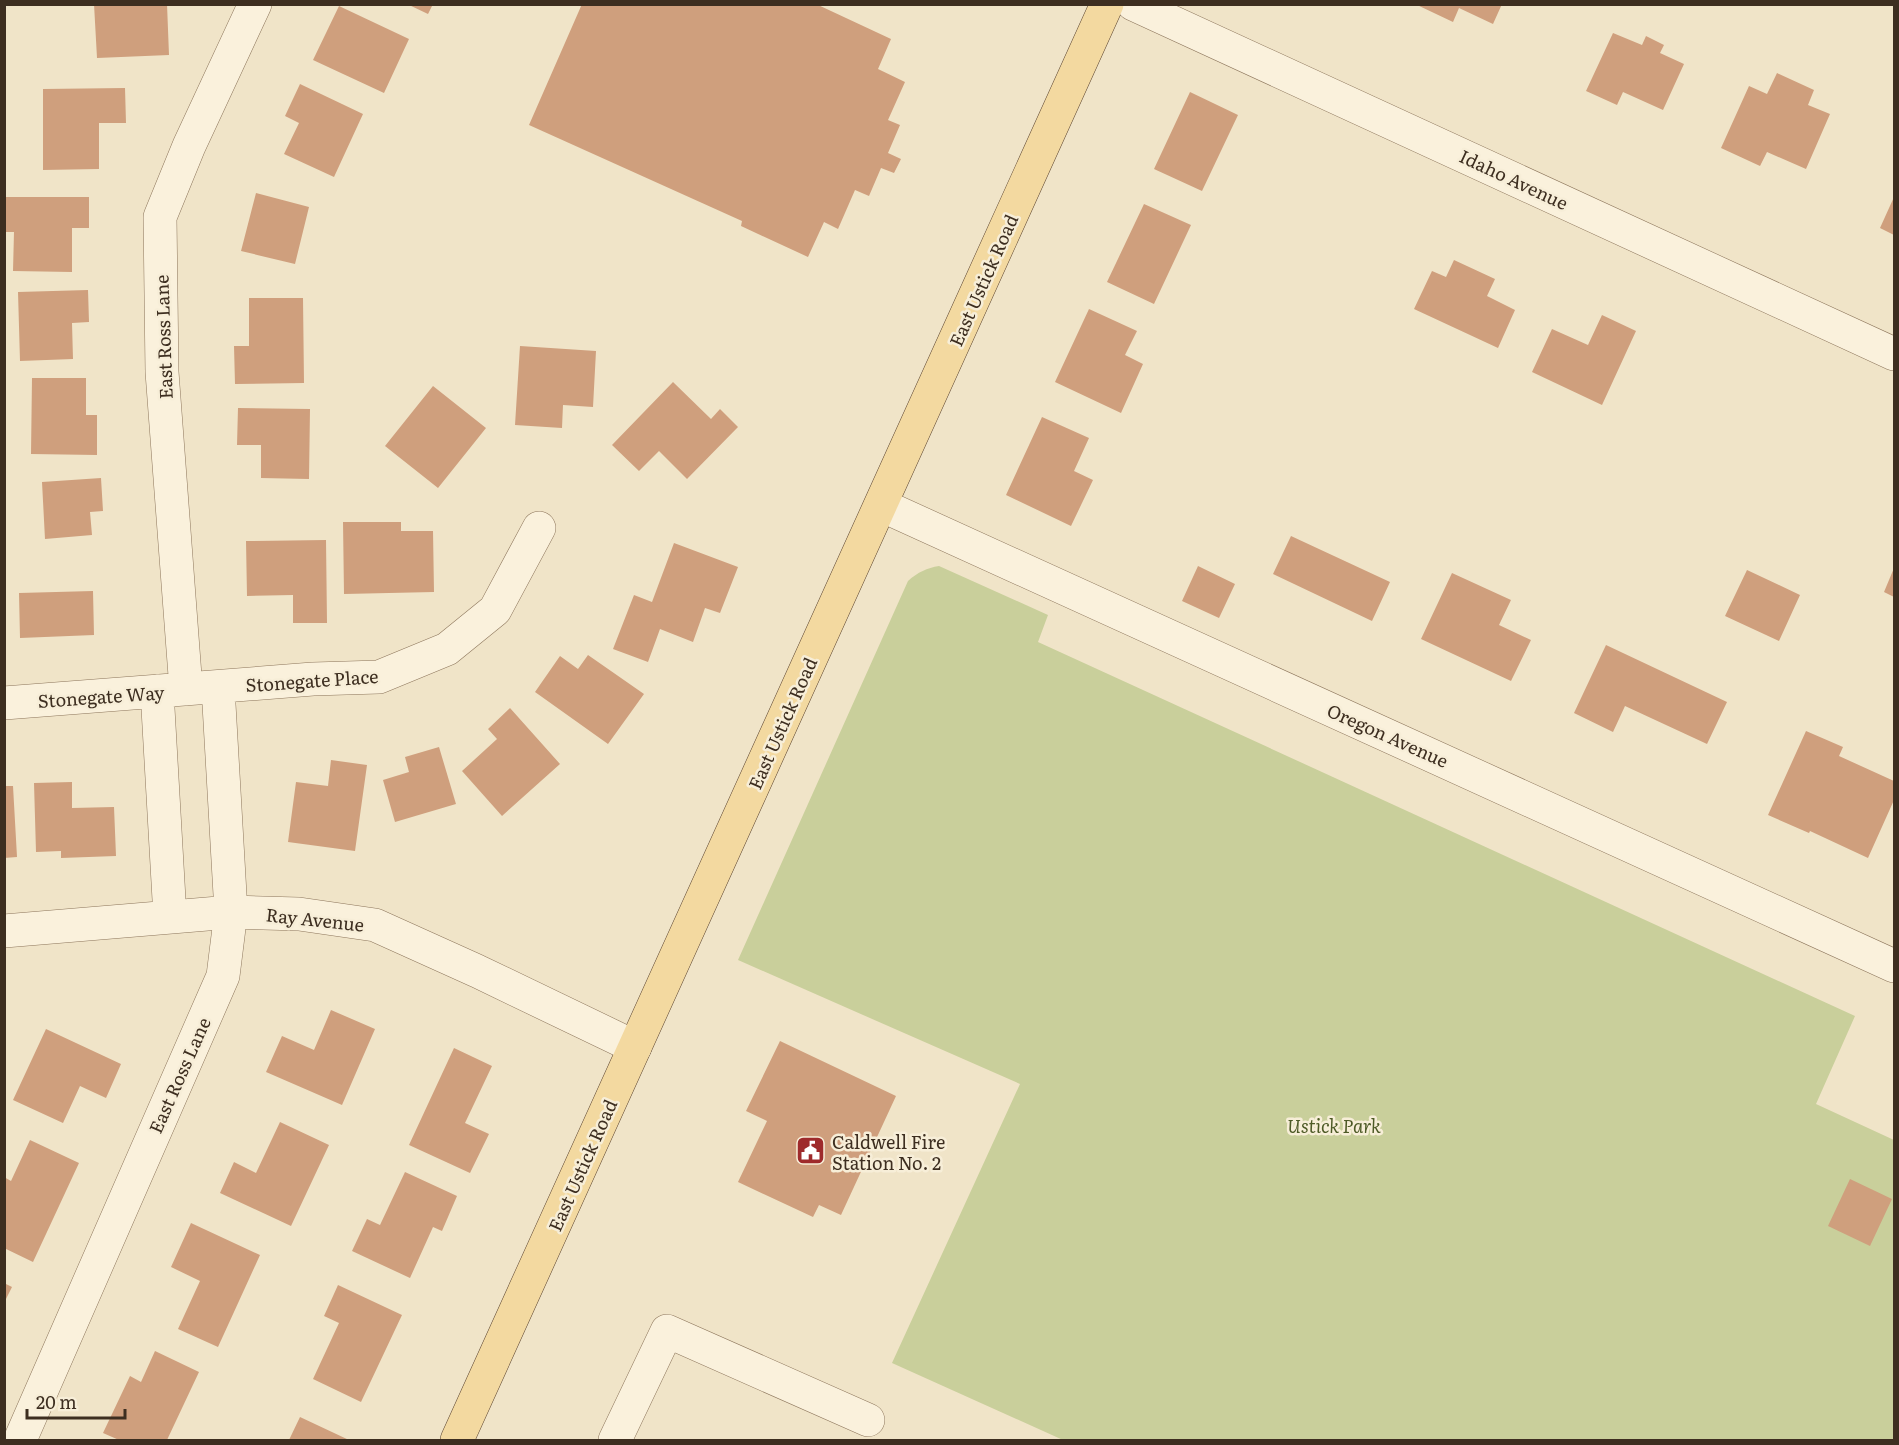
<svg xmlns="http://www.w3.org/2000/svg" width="1899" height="1445" viewBox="0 0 1899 1445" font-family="Literata,serif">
<rect width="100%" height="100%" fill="#f0e4c8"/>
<!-- green -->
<path fill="#c9cf9b" d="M939,566L1048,615L1038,642L1855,1016L1816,1104L1894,1140V1440H1063L892,1363L1020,1084L738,960L908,581C918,572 927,568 939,566Z"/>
<!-- building -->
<path fill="#cf9f7d" d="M94,4H167L169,55L97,58Z
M407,4H433L428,14Z
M582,4H816L891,39L878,69L905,82L888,120L900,125L888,153L901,159L894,173L881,168L869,196L855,190L838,229L824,222L808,257L741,226L742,221L529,125Z
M1415,4H1502L1493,24L1459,8L1453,22Z
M339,6L409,39L384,93L313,60Z
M1613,33L1642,45L1646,36L1664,45L1660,53L1684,64L1663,110L1623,92L1617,105L1586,91Z
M1777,73L1814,90L1808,105L1830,114L1806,169L1767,152L1760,166L1721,148L1749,86L1767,94Z
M300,84L363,114L334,177L284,154L299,123L285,116Z
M125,88L126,123H99V169L43,170V89Z
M1190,92L1238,115L1202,191L1154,169Z
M256,193L309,207L295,264L241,251Z
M4,197H89V228H72V272L13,271L14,232H4Z
M1894,197V235L1880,228Z
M1144,204L1191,225L1154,304L1107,282Z
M1454,260L1495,279L1487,296L1515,310L1498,348L1414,309L1432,271L1446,277Z
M88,290L89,322L72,323L73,359L20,361L18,292Z
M249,298H303L304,383L235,384L234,346H249Z
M1089,309L1137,331L1125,355L1143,364L1121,413L1055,382Z
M1602,315L1636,331L1602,405L1532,372L1552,329L1588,345Z
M520,346L596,351L593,407L563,405L562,428L515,425Z
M32,378H86V415H97V455L31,454Z
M673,382L711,419L720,409L738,427L687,479L659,451L639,471L612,445Z
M433,386L486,428L438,488L385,446Z
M238,408L310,409L309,479L261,478V445H237Z
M1042,417L1089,438L1074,471L1093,480L1071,526L1006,495Z
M101,478L103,511L90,512L92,535L45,539L42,482Z
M343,522H401V531H433L434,592L344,594Z
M1291,536L1390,582L1372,621L1273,574Z
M326,540L327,623H293V595L247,596L246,541Z
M674,543L738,567L720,613L705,608L693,642L660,629L648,662L613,649L634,595L652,602Z
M1198,566L1235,584L1219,618L1182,601Z
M1894,568V597L1884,592Z
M1747,570L1800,595L1779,641L1725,616Z
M1452,573L1511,600L1499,625L1531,640L1511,681L1421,639Z
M93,591L94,635L20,638L19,593Z
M1606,645L1727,702L1707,744L1625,706L1613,732L1574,713Z
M588,655L644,694L608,744L535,692L560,656L578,669Z
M510,708L560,764L502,816L462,771L497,739L488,729Z
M1806,731L1843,747L1839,756L1894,781V800L1868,858L1810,831L1809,833L1768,815Z
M439,747L456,804L395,822L383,780L409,772L405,757Z
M331,760L367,765L355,851L288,842L296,782L328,786Z
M72,782V808L114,807L116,856L61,858V851L36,852L34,783Z
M4,786H13L17,857L4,858Z
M331,1010L375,1029L342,1105L266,1072L282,1036L314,1050Z
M46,1029L121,1064L106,1098L80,1086L63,1123L13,1100Z
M780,1041L896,1096L841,1215L819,1205L813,1217L738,1182L767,1121L746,1111Z
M454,1048L492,1066L465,1123L489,1134L470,1173L409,1145Z
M280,1122L329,1145L291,1226L220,1193L234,1162L256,1173Z
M30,1140L79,1163L33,1262L4,1248V1177L11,1181Z
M405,1172L457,1196L442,1231L433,1227L410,1278L352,1251L367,1219L380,1225Z
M1850,1179L1892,1199L1870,1246L1828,1226Z
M191,1223L260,1255L218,1347L178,1329L200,1281L171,1267Z
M4,1283L12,1287L4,1303Z
M338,1285L402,1315L361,1402L313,1379L339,1323L324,1316Z
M155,1351L199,1372L167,1440H119L103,1433L130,1376L141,1382Z
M300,1417L349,1440H289Z"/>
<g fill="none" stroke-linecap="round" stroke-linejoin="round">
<defs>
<path id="minor" d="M1133,4L1894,354
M881,505L1894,966
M186,689L162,372L160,217L189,146L255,4
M157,691L170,917
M4,703L313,679L379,677L447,649L495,610L539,528
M4,931L231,912L299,914L375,925L477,971L635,1047
M20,1440L223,976L231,912L218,687
M615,1440L667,1331L868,1420"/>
<path id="major" d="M457,1440L1107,4"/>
</defs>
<!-- minor casing -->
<use href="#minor" stroke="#8d765c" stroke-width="34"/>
<!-- major casing -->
<use href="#major" stroke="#5b4430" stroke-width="34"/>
<!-- minor -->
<use href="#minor" stroke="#faf1dc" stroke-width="33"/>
<!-- major -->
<use href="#major" stroke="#f3d9a0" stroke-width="33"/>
</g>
<!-- icons -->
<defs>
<symbol id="civic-square" viewBox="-11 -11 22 22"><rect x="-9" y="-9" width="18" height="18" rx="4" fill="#9e2a2b" stroke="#f7eed8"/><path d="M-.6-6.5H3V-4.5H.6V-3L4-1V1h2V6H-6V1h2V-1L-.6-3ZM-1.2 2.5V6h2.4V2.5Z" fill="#fff"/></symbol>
</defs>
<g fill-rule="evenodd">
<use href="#civic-square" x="794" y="1134" width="33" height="33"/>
</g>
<g text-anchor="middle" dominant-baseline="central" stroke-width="5" stroke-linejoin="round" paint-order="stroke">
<!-- street labels -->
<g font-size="18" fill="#3d2e20" stroke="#f7eed8">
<text transform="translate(1514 179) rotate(25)">Idaho Avenue</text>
<text transform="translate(983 280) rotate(-66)">East Ustick Road</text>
<text transform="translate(163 337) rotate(-92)">East Ross Lane</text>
<text transform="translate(312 680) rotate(-4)">Stonegate Place</text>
<text transform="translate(101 696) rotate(-4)">Stonegate Way</text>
<text transform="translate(782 723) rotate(-66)">East Ustick Road</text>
<text transform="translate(1388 735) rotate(24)">Oregon Avenue</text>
<text transform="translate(315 919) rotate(6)">Ray Avenue</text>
<text transform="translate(179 1075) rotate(-66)">East Ross Lane</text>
<text transform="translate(582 1165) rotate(-66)">East Ustick Road</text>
</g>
<!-- park labels -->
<g font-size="18" font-style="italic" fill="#4d5a26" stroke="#f7eed8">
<text x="1334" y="1125">Ustick Park</text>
</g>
<!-- poi labels -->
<g font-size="18" fill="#3d2e20" stroke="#f7eed8" text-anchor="start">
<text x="832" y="1141">Caldwell Fire<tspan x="832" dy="21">Station No. 2</tspan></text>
</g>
</g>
<!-- border -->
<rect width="1899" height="1445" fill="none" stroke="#3d2e20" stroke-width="12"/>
<!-- scale -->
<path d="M27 1409v9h98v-9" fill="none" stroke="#3d2e20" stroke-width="3"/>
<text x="36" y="1409" font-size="18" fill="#3d2e20" stroke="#f7eed8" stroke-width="4.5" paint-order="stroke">20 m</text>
</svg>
